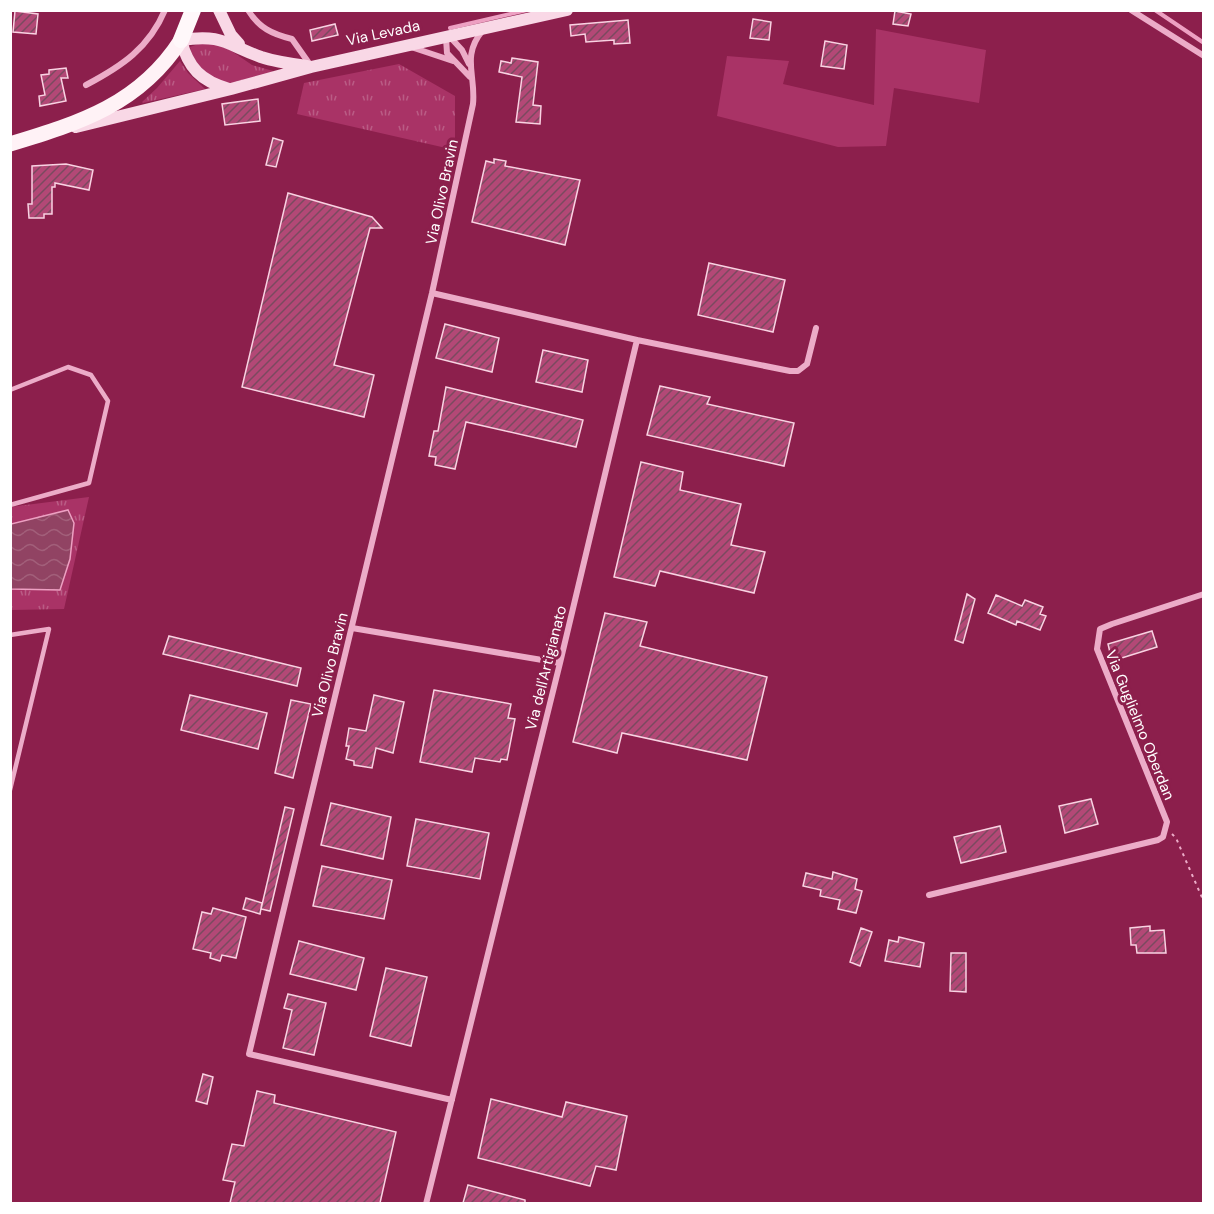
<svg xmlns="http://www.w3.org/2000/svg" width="1214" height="1214" viewBox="0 0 1214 1214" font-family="'DM Sans',sans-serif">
<defs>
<pattern id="grass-tufts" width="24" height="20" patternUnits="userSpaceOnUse" patternTransform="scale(1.5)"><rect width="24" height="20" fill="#a93366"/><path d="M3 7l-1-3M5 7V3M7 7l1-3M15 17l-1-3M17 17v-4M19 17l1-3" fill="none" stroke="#ba5c85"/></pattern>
<pattern id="water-waves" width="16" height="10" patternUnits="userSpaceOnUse" patternTransform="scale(1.5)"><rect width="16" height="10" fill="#914363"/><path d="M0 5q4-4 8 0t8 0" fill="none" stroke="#a25f7a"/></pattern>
<pattern id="building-hatch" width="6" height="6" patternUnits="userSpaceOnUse" patternTransform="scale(1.5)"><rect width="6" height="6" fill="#b34876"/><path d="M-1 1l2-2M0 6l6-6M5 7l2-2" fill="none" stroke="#7a4a5f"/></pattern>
</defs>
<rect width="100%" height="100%" fill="#8c1f4c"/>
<!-- grass -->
<path fill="url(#grass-tufts)" d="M201,43L215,44L230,50L252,65L273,71L272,74C260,77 247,83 235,83C214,84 194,67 190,47Z
M180,61L188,73L205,89L143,103L142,102L157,88Z
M399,64L455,96V150L297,114L304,83Z
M89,497L64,609L11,610L10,507Z"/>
<!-- garden -->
<path fill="#a93366" d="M876,29L986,50L979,103L894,88L886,146L838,147L717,116L727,56L789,61L783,84L874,105Z"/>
<!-- water -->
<path fill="url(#water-waves)" stroke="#eda0c2" stroke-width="1.5" d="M68,510L74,523L70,559L60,590L11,589V524Z"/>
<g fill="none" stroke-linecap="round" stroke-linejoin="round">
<!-- stream -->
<path stroke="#eda0c2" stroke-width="4" d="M1155,10L1204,43
M450,28L527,10"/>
</g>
<!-- building -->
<path fill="url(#building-hatch)" stroke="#f9d2e2" stroke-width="1.5" d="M15,11L38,14L36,34L13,32Z
M895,11L911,14L908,26L893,24Z
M753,19L771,22L769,40L750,38Z
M628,20L630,43L614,44V40L586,42L585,34L571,36L570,25Z
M335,24L338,35L312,41L310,30Z
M825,41L847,45L844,69L821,66Z
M512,58L538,62L533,105L541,106L540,124L516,122L522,77L499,72L501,61L511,63Z
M66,68L68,78H61L66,101L40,106L39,96L45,95L41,75L49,74V70Z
M258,99L260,121L225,125L222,104Z
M273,138L283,141L276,167L266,165Z
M494,159L506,161L505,166L580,180L565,245L472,222L486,161L494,163Z
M66,164L93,170L89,190L55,183V187H52V214H44V218H29L28,204H32V166Z
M288,193L372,217L382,228H370L334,365L374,375L364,417L242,387Z
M709,263L785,280L773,332L698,315Z
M445,324L499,338L492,372L436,358Z
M543,350L588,360L582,392L536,382Z
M660,386L710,397L707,404L794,423L784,466L647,435Z
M446,387L583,420L576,447L466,422L455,469L435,465L436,457L429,456L434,431H438Z
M641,462L683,472L680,490L741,504L731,545L765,552L754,593L660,571L655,586L614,577Z
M967,594L975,599L963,643L955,640Z
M996,595L1022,606L1025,600L1043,607L1040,614L1046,616L1040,630L1017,621L1016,625L988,613Z
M605,613L647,622L640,646L767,677L747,760L622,733L617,753L573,742Z
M1152,631L1157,647L1112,661L1108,644Z
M169,636L301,668L297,686L163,654Z
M434,690L511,704L508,718L515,719L507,760L501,759L500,762L475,758L472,772L420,762Z
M190,695L267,713L258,749L181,730Z
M374,695L404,702L393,753L376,748L372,768L354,765V761L346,759L349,746H346L349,728L366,731Z
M291,700L311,704L293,778L275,773Z
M1091,799L1098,824L1065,833L1059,806Z
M331,803L391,817L383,859L321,845Z
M285,807L294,809L270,911L261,909Z
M416,819L489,833L480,879L407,866Z
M1000,826L1006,852L961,863L954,837Z
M322,866L392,880L384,919L313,906Z
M833,872L857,879L855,889L862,891L856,913L838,909L840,900L820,896L821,890L803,886L806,873L832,879Z
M246,898L262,903L260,914L243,909Z
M213,908L246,917L236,958L222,955L220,961L210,958L211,953L193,949L202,912L211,914Z
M1150,926V931L1164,930L1166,953H1137L1136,945H1131L1130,928Z
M861,928L872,932L860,966L850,962Z
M899,937L924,943L920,967L885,961L889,940L898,942Z
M299,941L364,958L356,990L290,974Z
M951,953H966V992L950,991Z
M386,968L427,977L411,1046L370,1036Z
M288,994L326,1003L314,1055L283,1048L292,1010L284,1008Z
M203,1074L213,1077L207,1104L196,1101Z
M257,1091L275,1095L274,1103L396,1132L380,1203H230L235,1182L223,1180L232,1144L244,1146Z
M491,1099L562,1117L566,1102L627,1116L616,1170L596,1166L590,1186L478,1158Z
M468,1185L525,1200V1203H463Z"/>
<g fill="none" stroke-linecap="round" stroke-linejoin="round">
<!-- path -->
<path stroke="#ecacc8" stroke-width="2" stroke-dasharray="3 4.5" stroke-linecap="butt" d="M1172,834L1176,838L1204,902"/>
<!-- service -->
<path stroke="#ecacc8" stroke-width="4.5" d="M10,390L68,367L91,375L108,401L89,483L10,505
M10,635L49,629L10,790"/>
<!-- minor -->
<path stroke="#ecacc8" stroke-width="6" d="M248,10C259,28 272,34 292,39L311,66
M1131,10L1204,56
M450,37L462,50L469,64
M446,38L447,53L470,77
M411,47L453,61
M86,85C122,66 149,48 165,10
M432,293L637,340L790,371H798L807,364L816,328
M352,628L560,663
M929,895L1158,840L1163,837L1167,822L1097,649L1100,629L1112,624L1204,594
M452,1100L249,1054L432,293L473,104C476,75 461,56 483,30
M426,1204L560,663L637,340"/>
<!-- secondary -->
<path stroke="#f9d8e6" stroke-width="12" d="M219,10L231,35L239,44
M229,89C201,81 188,68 181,40C223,34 225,44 261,57C276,62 292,64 307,66
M76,127L231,89L311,67L567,10"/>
<!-- primary -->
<path stroke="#fff2f6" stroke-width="15" d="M10,144C80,123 140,104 181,40"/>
<!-- trunk -->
<path stroke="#fff8fa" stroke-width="16" d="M181,40L193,10"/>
</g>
<g text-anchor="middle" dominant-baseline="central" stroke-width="6" stroke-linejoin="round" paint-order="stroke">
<!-- street labels -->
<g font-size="15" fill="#fff" stroke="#8c1f4c">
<text transform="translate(383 33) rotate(-12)">Via Levada</text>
<text transform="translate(442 192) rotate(-78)">Via Olivo Bravin</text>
<text transform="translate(330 665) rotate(-76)">Via Olivo Bravin</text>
<text transform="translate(546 668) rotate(-76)">Via dell'Artigianato</text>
<text transform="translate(1140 725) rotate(68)">Via Guglielmo Oberdan</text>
</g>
</g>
<!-- border -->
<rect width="1214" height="1214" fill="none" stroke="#ffffff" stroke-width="24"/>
</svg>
